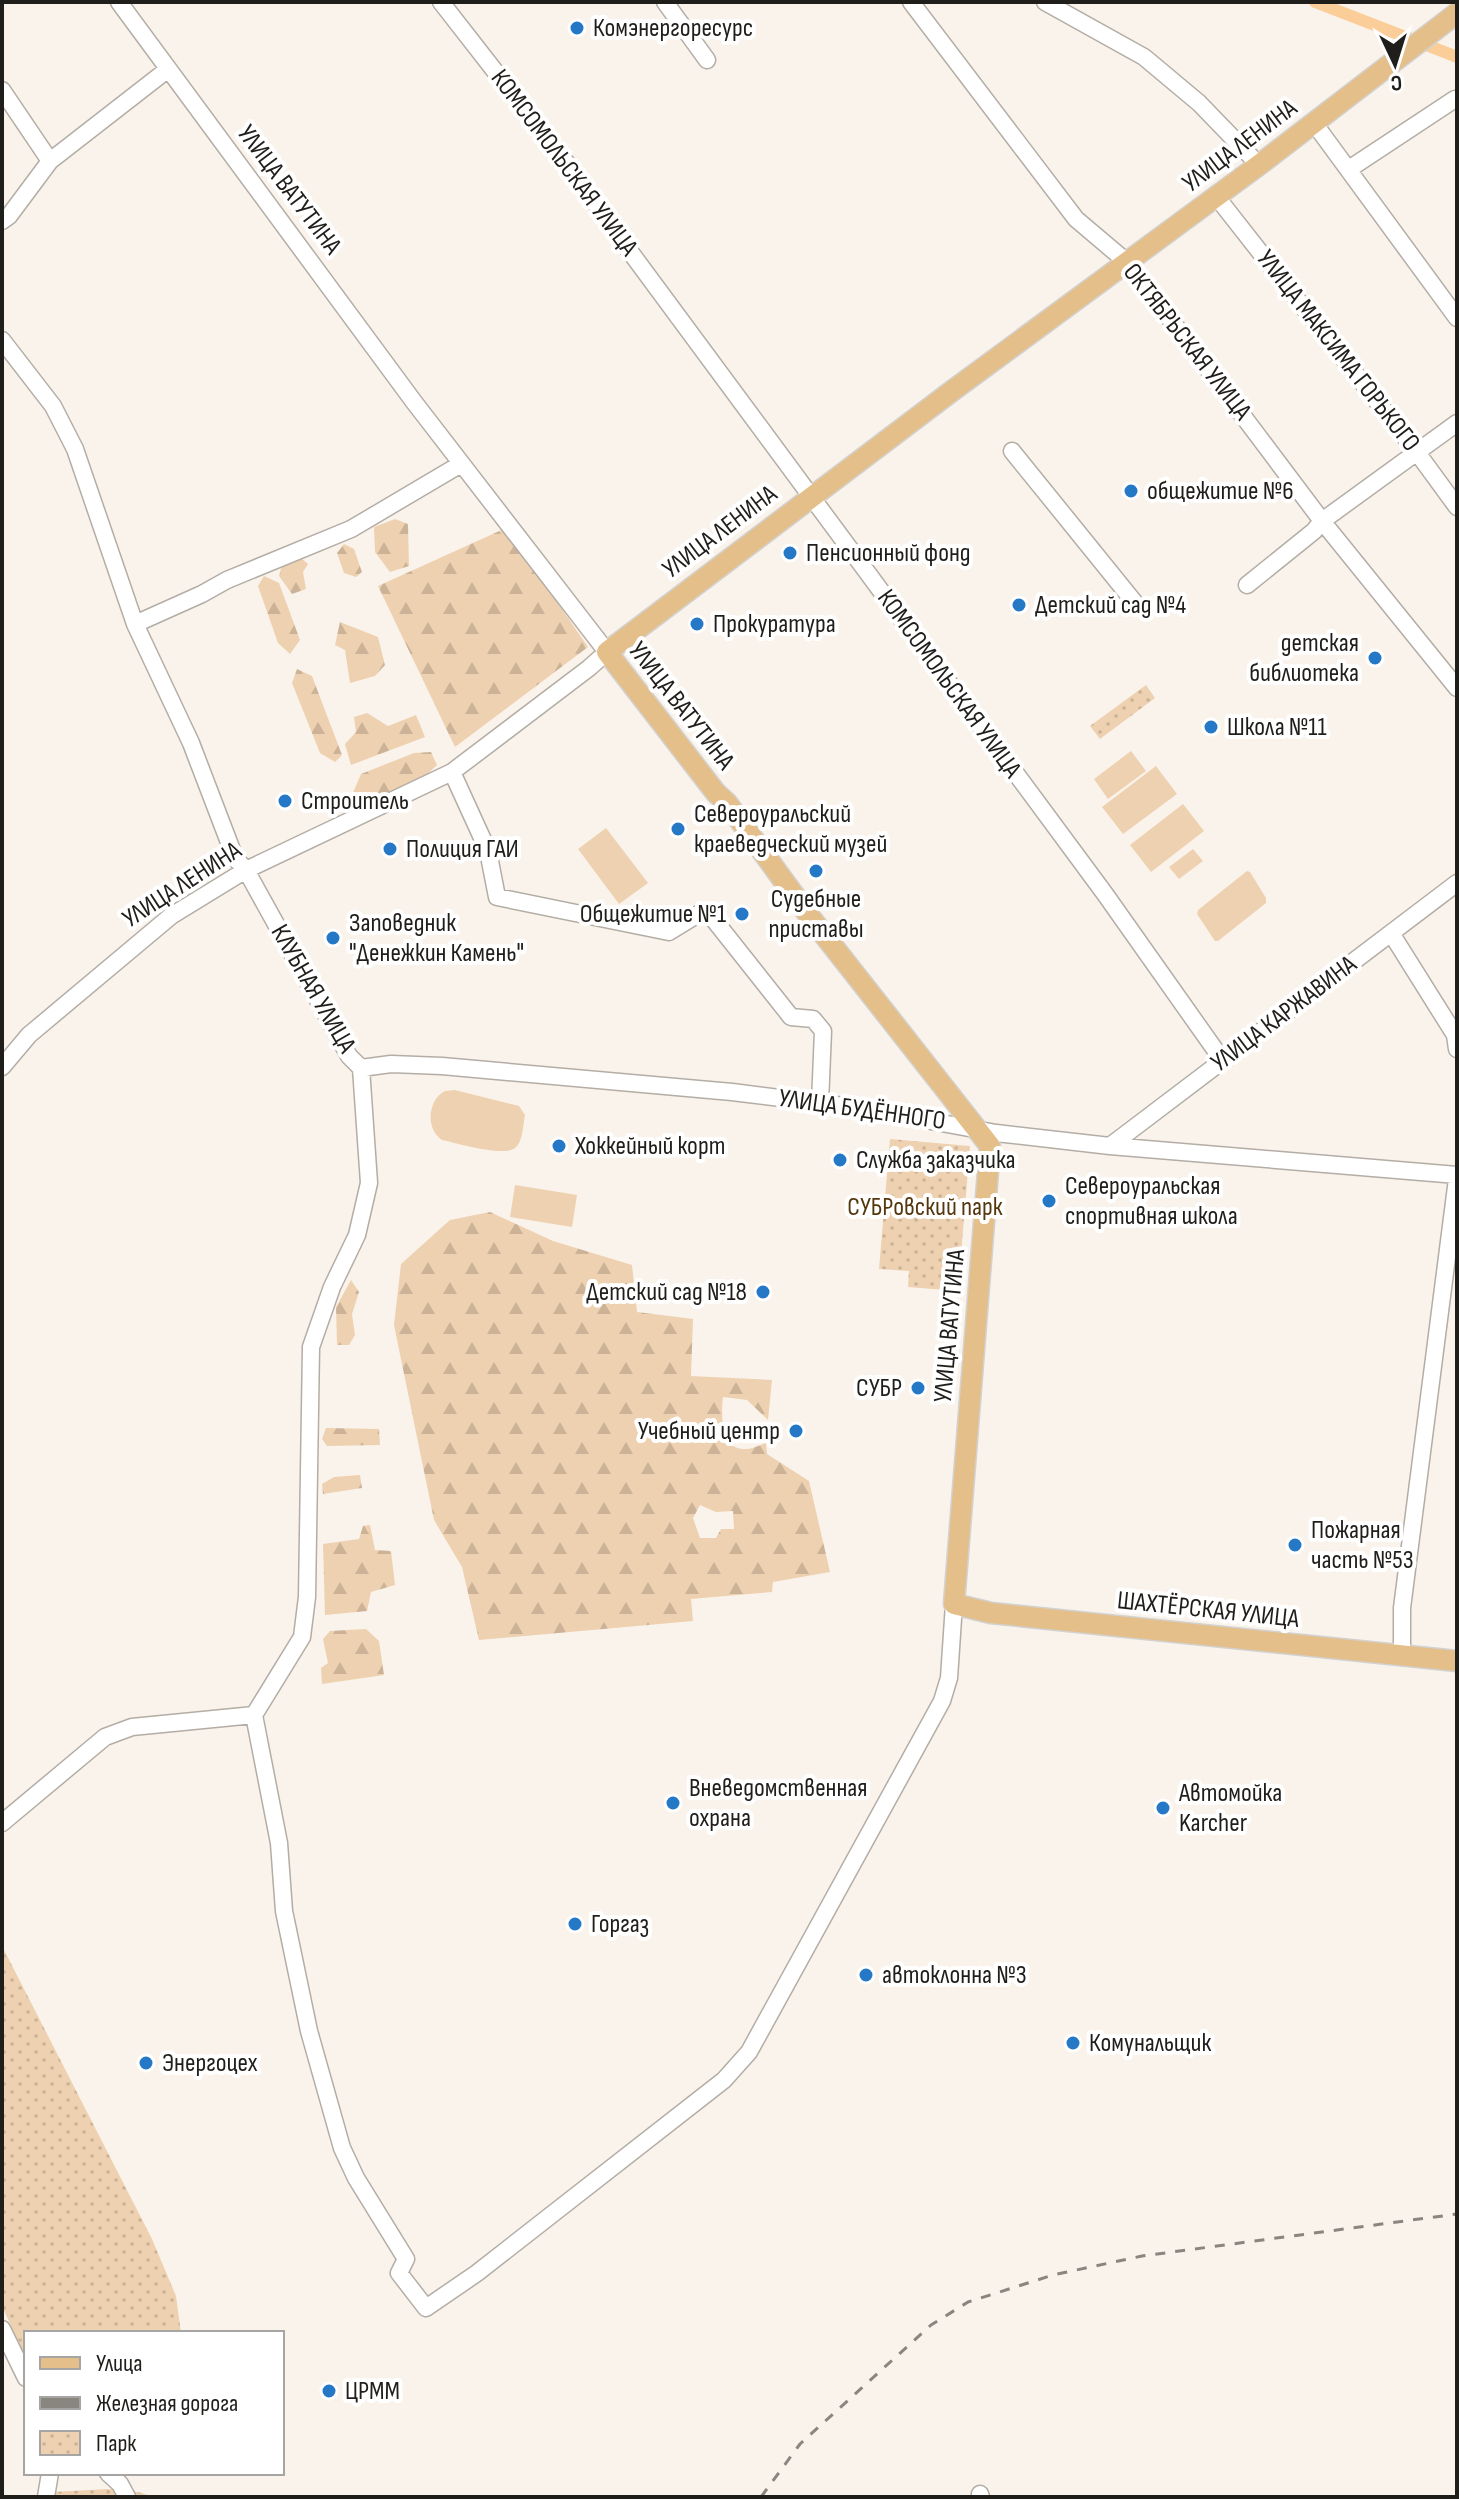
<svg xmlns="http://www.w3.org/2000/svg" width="1459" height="2499" viewBox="0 0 1459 2499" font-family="'Sofia Sans Condensed',sans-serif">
<defs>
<pattern id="forest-firs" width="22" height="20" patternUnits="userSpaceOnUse" patternTransform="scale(2)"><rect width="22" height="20" fill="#eed1b0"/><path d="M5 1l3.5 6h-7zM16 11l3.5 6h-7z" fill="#ccb397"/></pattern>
<pattern id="park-dots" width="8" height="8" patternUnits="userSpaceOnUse" patternTransform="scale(2)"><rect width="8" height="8" fill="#eed1b0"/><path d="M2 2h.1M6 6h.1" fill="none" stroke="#ccb397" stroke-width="1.8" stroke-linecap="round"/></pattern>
</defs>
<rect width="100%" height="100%" fill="#faf3eb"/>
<!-- forest -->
<path fill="url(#forest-firs)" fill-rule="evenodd" d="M395,519L408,524L409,566L390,572L375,552L374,527Z
M506,528L588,647L455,747L378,586Z
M344,544L354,549L362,572L356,577L344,573L337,553Z
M301,558L308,564L303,572L306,589L292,594L279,576L282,565Z
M264,576L279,583L300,640L290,654L278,643L258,586Z
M340,622L378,637L385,665L375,676L350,683L345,650L335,645Z
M297,669L312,676L342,755L335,762L320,753L292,683Z
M367,713L388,726L416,715L425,737L351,765L345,744L356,732L354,717Z
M431,752L437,765L421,780L358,807L352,795L361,774L414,753Z
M490,1212L553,1241L632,1265L637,1312L693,1319L691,1376L772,1380L768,1420L747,1400L723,1397C721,1414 720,1451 746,1449C752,1449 760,1445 766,1443L767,1454L809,1481L830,1572L773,1582L772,1592L691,1599L693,1621L479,1640L462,1567L434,1520L394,1325L401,1264L450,1220ZM700,1505L716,1512L733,1511L734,1529H721L716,1538H700L693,1518Z
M351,1280L359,1292L352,1314L355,1335L349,1345H337L336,1307Z
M326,1428L379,1429L380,1445L327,1446L322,1439Z
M360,1475L362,1488L323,1494L322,1484L334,1477Z
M370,1525L375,1550L391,1551L395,1585L371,1592L367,1611L325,1615L323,1544L359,1539L363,1526Z
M366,1629L379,1641L384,1675L322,1684L321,1668L328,1663L323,1639L330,1631Z"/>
<!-- park -->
<path fill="url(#park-dots)" d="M1146,685L1155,698L1100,739L1090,726Z
M890,1139L970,1146L958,1291L908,1287L909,1271L879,1269Z
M2,1946L152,2239L176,2296L181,2333H26V2359L2,2306Z
M108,2489L138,2492L154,2497H52V2492Z"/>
<!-- pitch -->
<path fill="#eed1b0" d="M1131,751L1146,771L1108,799L1094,779Z
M1156,766L1177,794L1123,834L1102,807Z
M1183,804L1204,831L1151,872L1130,845Z
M606,828L648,883L619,904L578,849Z
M1193,849L1203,861L1179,879L1169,867Z
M1247,871L1250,872L1266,898V903L1218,941H1215L1197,914L1198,910Z
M455,1090L519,1106L525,1115C523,1124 523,1139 517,1146C508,1159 457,1143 442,1140C425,1129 428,1099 445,1091Z
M515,1185L577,1195L572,1227L510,1217Z"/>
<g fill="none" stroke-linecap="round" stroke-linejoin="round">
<!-- canal -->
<path stroke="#facd99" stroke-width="12" d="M1315,2L1457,57"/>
<defs>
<path id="minor" d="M441,2L572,170L620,238L1105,894L1223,1061
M665,2L707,60
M911,2L1076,219L1128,263L1322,521L1457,688
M1045,2L1144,57L1199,103L1259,165
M2,90L50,161
M1314,123L1457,318
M1349,169L1455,99L1457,100
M1216,196L1416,451L1457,507
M2,221L9,216L50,161L167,70
M2,340L53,406L75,449L135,624L191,743L235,858L246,870L349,1056L361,1068L369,1183L357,1235L332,1287L311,1347L307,1597L302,1637L254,1715L132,1727L105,1737L2,1823
M1012,451L1135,603
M1247,585L1314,531L1322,521L1457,423
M135,624L202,594L227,580L351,529L461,464
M452,772L488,851L497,897L669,932L700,913L711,916L791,1017L813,1019L823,1031L820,1103
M1391,933L1455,1035L1457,1049
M2,1067L29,1035L171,916L246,870L452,772L589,668L607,652L414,402L119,2
M361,1068L391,1064L442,1066L732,1092L860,1108L996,1133L1110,1146L1457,1175
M1110,1146L1457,883
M1402,1657V1608L1457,1179
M254,1715L279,1843L284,1911L309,2031L342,2148L356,2178L406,2259L399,2273L426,2308L477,2273L724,2080L749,2052L942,1701L949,1678L954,1604
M2,2329L26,2378
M108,2473L120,2484L127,2497
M980,2494L981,2497
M46,2497L50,2473"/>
<path id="major" d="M1457,13L1259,165L952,391L607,652L716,793L727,803L810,917L990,1146L954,1604L991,1613L1457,1661"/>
</defs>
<!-- minor casing -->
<use href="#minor" stroke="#b3ada5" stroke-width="19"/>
<!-- major casing -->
<use href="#major" stroke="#d2d2d1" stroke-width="23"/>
<!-- minor -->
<use href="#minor" stroke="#fff" stroke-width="16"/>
<!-- major -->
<use href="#major" stroke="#e5bf8a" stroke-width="20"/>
<!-- rail -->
<path stroke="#89857f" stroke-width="3" stroke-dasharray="10 10" stroke-linecap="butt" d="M761,2497L800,2444L931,2325L968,2302L1053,2275L1142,2256L1457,2214"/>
</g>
<!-- markers -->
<g fill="#2478c6" stroke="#fff" stroke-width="3">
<circle cx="577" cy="28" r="8"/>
<circle cx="1131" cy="491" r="8"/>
<circle cx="790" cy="553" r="8"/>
<circle cx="1019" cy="605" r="8"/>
<circle cx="697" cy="624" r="8"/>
<circle cx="1375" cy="658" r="8"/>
<circle cx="1211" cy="727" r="8"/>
<circle cx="285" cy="801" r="8"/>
<circle cx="678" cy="829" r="8"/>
<circle cx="390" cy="849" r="8"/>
<circle cx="816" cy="871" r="8"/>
<circle cx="742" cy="914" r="8"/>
<circle cx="333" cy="938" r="8"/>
<circle cx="559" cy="1146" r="8"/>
<circle cx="840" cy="1160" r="8"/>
<circle cx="1049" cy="1201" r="8"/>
<circle cx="763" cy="1292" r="8"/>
<circle cx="918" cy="1388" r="8"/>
<circle cx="796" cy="1431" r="8"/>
<circle cx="1295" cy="1545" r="8"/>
<circle cx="673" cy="1803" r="8"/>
<circle cx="1163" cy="1808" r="8"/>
<circle cx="575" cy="1924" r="8"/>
<circle cx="866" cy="1975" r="8"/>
<circle cx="1073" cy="2043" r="8"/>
<circle cx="146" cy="2063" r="8"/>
<circle cx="329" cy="2391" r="8"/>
</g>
<g text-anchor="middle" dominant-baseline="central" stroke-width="8" stroke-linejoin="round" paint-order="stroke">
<!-- poi labels -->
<g font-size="26" fill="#201e1b" stroke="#fff" text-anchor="start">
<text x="593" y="28">Комэнергоресурс</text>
<text x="1147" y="491">общежитие №6</text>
<text x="806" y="553">Пенсионный фонд</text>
<text x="1035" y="605">Детский сад №4</text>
<text x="713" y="624">Прокуратура</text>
<text x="1359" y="643" text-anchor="end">детская<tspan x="1359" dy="30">библиотека</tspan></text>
<text x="1227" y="727">Школа №11</text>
<text x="301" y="801">Строитель</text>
<text x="694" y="814">Североуральский<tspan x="694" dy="30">краеведческий музей</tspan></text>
<text x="406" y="849">Полиция ГАИ</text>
<text x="816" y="899" text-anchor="middle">Судебные<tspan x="816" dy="30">приставы</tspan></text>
<text x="726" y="914" text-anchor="end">Общежитие №1</text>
<text x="349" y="923">Заповедник<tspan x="349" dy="30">"Денежкин Камень"</tspan></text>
<text x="575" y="1146">Хоккейный корт</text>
<text x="856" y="1160">Служба заказчика</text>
<text x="1065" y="1186">Североуральская<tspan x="1065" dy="30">спортивная школа</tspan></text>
<text x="747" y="1292" text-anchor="end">Детский сад №18</text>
<text x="902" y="1388" text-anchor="end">СУБР</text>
<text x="780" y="1431" text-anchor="end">Учебный центр</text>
<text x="1311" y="1530">Пожарная<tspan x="1311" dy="30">часть №53</tspan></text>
<text x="689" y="1788">Вневедомственная<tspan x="689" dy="30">охрана</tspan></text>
<text x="1179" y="1793">Автомойка<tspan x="1179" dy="30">Karcher</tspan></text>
<text x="591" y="1924">Горгаз</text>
<text x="882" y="1975">автоклонна №3</text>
<text x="1089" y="2043">Комунальщик</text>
<text x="162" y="2063">Энергоцех</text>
<text x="345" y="2391">ЦРММ</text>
</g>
<!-- street labels -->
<g font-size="26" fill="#201e1b" stroke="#fff">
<text transform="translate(1240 146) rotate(-37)">УЛИЦА ЛЕНИНА</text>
<text transform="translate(564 163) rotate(53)">КОМСОМОЛЬСКАЯ УЛИЦА</text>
<text transform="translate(289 190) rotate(53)">УЛИЦА ВАТУТИНА</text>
<text transform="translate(1187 342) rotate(52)">ОКТЯБРЬСКАЯ УЛИЦА</text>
<text transform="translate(1338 351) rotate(52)">УЛИЦА МАКСИМА ГОРЬКОГО</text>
<text transform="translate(720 532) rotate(-37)">УЛИЦА ЛЕНИНА</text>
<text transform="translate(949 684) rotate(54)">КОМСОМОЛЬСКАЯ УЛИЦА</text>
<text transform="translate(681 706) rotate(52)">УЛИЦА ВАТУТИНА</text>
<text transform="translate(182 885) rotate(-33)">УЛИЦА ЛЕНИНА</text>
<text transform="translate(313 989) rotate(60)">КЛУБНАЯ УЛИЦА</text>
<text transform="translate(1284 1014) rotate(-37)">УЛИЦА КАРЖАВИНА</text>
<text transform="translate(862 1110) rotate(8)">УЛИЦА БУДЁННОГО</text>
<text transform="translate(950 1326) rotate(-85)">УЛИЦА ВАТУТИНА</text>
<text transform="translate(1208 1610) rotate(6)">ШАХТЁРСКАЯ УЛИЦА</text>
</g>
<!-- park labels -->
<g font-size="26" fill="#55370e" stroke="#fff">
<text x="925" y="1207">СУБРовский парк</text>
</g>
</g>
<!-- border -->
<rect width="1459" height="2499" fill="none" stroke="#201e1b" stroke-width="8"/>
<!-- legend -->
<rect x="24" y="2331" width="260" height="144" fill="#ffffff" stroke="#a6a5a4" stroke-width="2"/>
<rect x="40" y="2357" width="40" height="12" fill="#e5bf8a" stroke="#a6a5a4" stroke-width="2"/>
<text x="96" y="2371" font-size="24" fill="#201e1b">Улица</text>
<rect x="40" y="2397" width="40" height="12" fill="#89857f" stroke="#a6a5a4" stroke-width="2"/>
<text x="96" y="2411" font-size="24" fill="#201e1b">Железная дорога</text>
<rect x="40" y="2431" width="40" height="24" fill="url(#park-dots)" stroke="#a6a5a4" stroke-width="2"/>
<text x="96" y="2451" font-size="24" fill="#201e1b">Парк</text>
<!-- north arrow -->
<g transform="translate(1395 64) rotate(176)" stroke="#ffffff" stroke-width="6" paint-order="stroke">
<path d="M0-6L14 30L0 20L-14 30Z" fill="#201e1b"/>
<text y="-12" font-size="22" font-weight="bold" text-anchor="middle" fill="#201e1b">С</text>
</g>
</svg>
